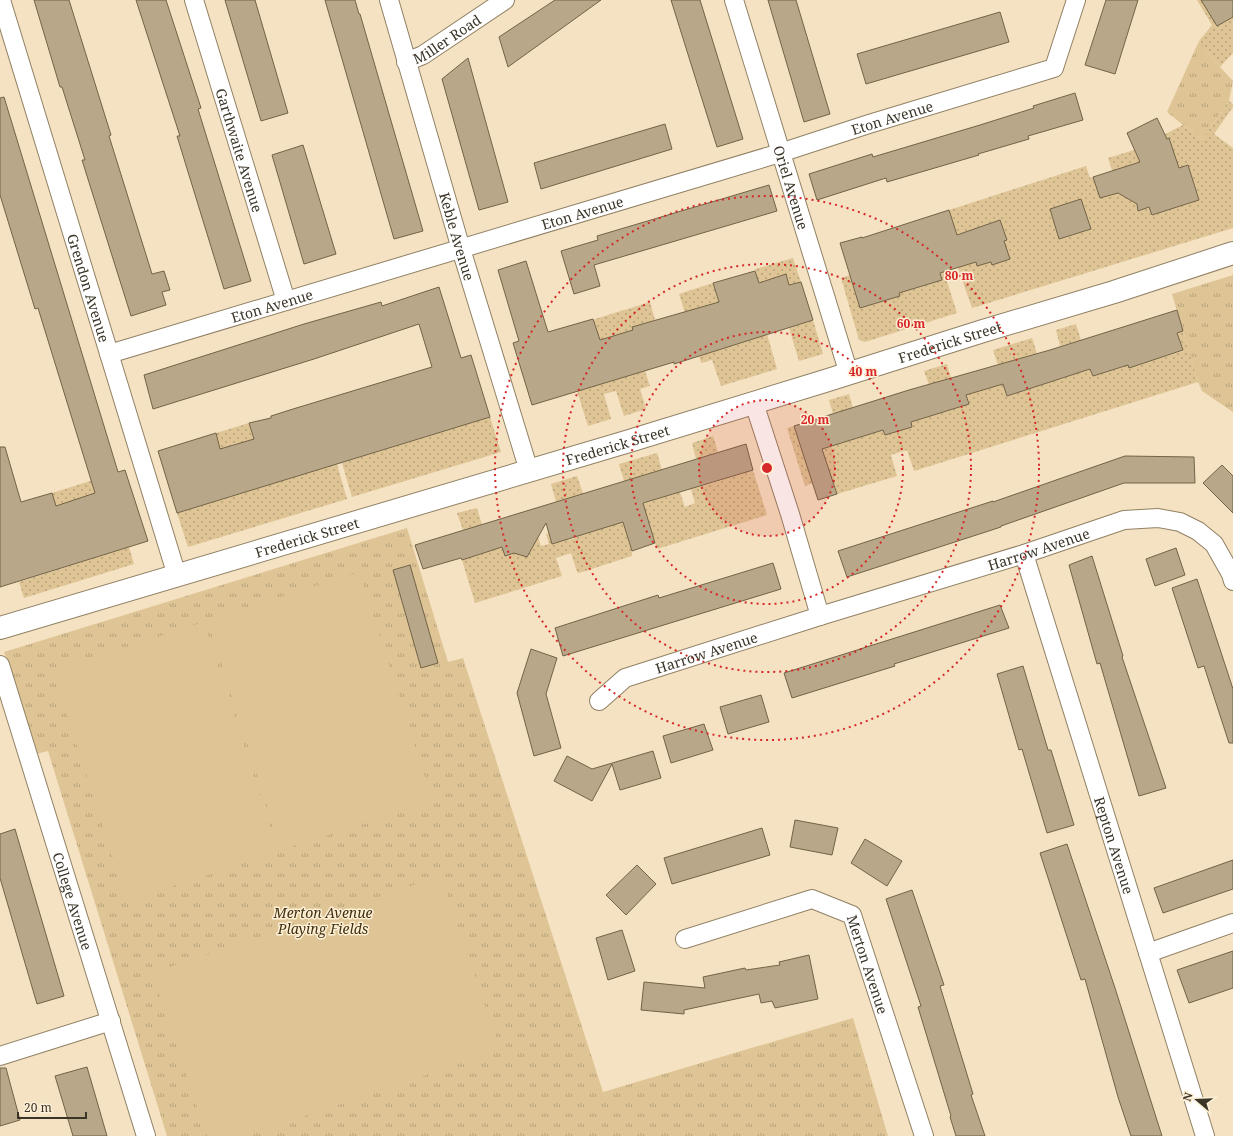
<svg xmlns="http://www.w3.org/2000/svg" width="1233" height="1136" viewBox="0 0 1233 1136" font-family="'Noto Serif',serif">
<defs>
<pattern id="grass-tufts" width="24" height="20" patternUnits="userSpaceOnUse"><rect width="24" height="20" fill="#dfc595"/><path d="M3 7l-1-3M5 7V3M7 7l1-3M15 17l-1-3M17 17v-4M19 17l1-3" fill="none" stroke="#b6a17a"/></pattern>
<pattern id="garden-dots" width="8" height="8" patternUnits="userSpaceOnUse"><rect width="8" height="8" fill="#dfc595"/><path d="M2 2h.1M6 6h.1" fill="none" stroke="#b6a17a" stroke-width="1.8" stroke-linecap="round"/></pattern>
</defs>
<rect width="100%" height="100%" fill="#f4e2c3"/>
<!-- grass -->
<path fill="url(#grass-tufts)" d="M1199,41L1220,67L1233,81L1229,101L1202,140L1167,112Z
M1233,275V412L1202,391L1198,382L1172,294Z
M407,528L448,662L463,658L603,1092L853,1018L888,1136H167L48,751L36,754L4,652Z"/>
<!-- garden -->
<path fill="url(#garden-dots)" fill-rule="evenodd" d="M1197,0H1203L1217,26L1233,17V53L1220,67L1199,41L1212,25Z
M1229,101L1233,104V107L1214,134L1233,148V228L972,308L948,239L949,210L1086,166L1090,178L1093,177L1100,198L1119,192L1108,158L1134,150L1183,125L1202,140ZM1169,138L1179,168L1188,165L1199,200L1152,215L1149,207L1138,211L1136,201L1133,202L1129,199L1127,194L1144,186L1137,163L1159,156L1155,142ZM1081,199L1091,229L1060,239L1050,209ZM1000,220L1004,241L1009,259L992,264L991,262L977,266L972,251L969,252L963,233Z
M793,258L801,282L789,285L786,275L778,295L685,313L679,294L713,283L718,301L731,298L760,286L755,269Z
M890,263L903,269L910,290L942,280L940,273L944,272L957,313L865,342L859,340L841,278L850,275L860,308L900,296Z
M650,302L655,320L632,327L635,337L624,333L611,336L613,344L599,340L594,321L595,319Z
M813,320L823,354L799,361L789,328Z
M1076,324L1081,340L1060,346L1056,330Z
M1183,331L1198,382L914,471L907,450L891,455L897,476L837,494L831,477L805,486L787,428L794,426L803,455L815,460L825,457L822,449L899,425L901,430L912,427L911,422L969,404L961,376L998,365L993,350L1032,338L1037,353L998,365L1007,396L1090,369L1093,376L1123,367L1117,348L1123,347L1129,368L1142,364L1139,356L1164,347L1167,356L1183,351L1177,333Z
M767,334L777,369L721,386L712,360L701,363L699,356Z
M947,364L951,378L929,385L924,371Z
M645,371L650,386L640,389L646,409L624,416L616,391L604,394L611,419L588,426L577,391Z
M849,394L853,408L833,414L829,400Z
M300,406L308,407L313,424L324,421L326,431L248,455L246,450L241,451L238,443L231,445L235,459L201,470L200,465L194,467L192,462L188,464L191,473L180,476L176,463L184,460L179,445L181,444L187,459L199,455L194,440L203,437L210,456L221,452L216,433L249,423L253,437L262,435L258,421L263,423L268,439L277,436L275,430L283,428L279,414H284L290,431L300,428L299,424L305,422Z
M490,417L501,452L352,497L342,463Z
M713,436L718,452L696,459L692,443Z
M657,453L662,470L624,481L619,464Z
M686,462L691,480L700,477L703,486L753,470L767,515L657,549L650,527L626,532L632,553V556L579,573L577,572L571,553L556,558L562,576L475,603L462,560L502,547L505,556L519,552L520,555C525,557 528,556 531,551L528,540L538,537L541,546L549,544L546,534L564,528L568,540L575,538L572,527L588,521L580,495L556,502L551,484L577,476L592,519L680,492L685,507L695,503L683,463Z
M337,464L347,499L188,547L177,513Z
M106,476L111,490L104,492L106,499L103,501L108,518L94,522L88,504L84,506L81,498L68,503L70,509L65,511L71,529L58,533L52,515L47,516L45,509L36,511L32,499L40,496L43,506L46,505L49,513L57,510L52,493Z
M477,508L482,525L463,530L457,513Z
M129,547L134,564L24,598L19,582Z"/>
<!-- pitch -->
<path fill="#dfc595" d="M359,572L433,802L281,850L208,620Z
M204,622L278,852L127,901L53,671Z
M441,876L500,1050L246,1136H207L152,973Z"/>
<!-- building -->
<path fill="#b8a889" stroke="#736347" d="M34,0H69L111,135L109,136L152,274L164,271L170,290L162,292L166,305L131,316L82,160H85L62,87H60Z
M136,0H166L201,108L198,109L251,281L224,289L177,136H180Z
M225,0H255L288,113L261,121Z
M325,0H355L359,14H360L423,231L394,239Z
M555,0H601L508,67L499,37Z
M671,0H700L743,139L717,147Z
M768,0H796L830,114L804,122Z
M1106,0H1138L1115,74L1085,65Z
M1201,0H1233V17L1217,26Z
M1000,12L1009,42L866,84L857,54Z
M468,58L508,202L479,210L442,79Z
M1075,93L1083,120L1028,136L1029,139L978,154L979,155L887,182L886,178L817,200L809,174L872,154L873,157L980,125L1034,108L1033,106Z
M4,97L118,472L125,470L148,541L0,587V447H5L21,502L52,493L56,506L95,493L38,308L35,309L0,195V98Z
M1157,118L1167,139L1169,138L1179,168L1188,165L1199,200L1152,215L1149,207L1138,211L1137,204L1118,193L1100,198L1093,177L1140,162L1127,133Z
M665,124L672,149L541,189L534,163Z
M303,145L336,254L304,264L272,155Z
M769,185L777,211L594,265L600,286L574,294L561,251L598,240L597,236Z
M1081,199L1091,229L1059,239L1050,209Z
M949,210L957,235L1000,220L1007,240L1004,241L1010,259L992,265L991,262L977,266L976,262L940,273L942,280L899,293L900,296L860,308L840,243L862,237V238Z
M526,261L548,332L593,319L600,340L633,330L632,327L719,302L713,283L755,271L759,283L786,274L789,285L801,282L813,320L674,364V362L532,405L513,343L519,341L498,270Z
M439,287L461,358L471,355L490,417L177,513L158,451L216,433L220,449L254,439L249,423L271,418V416L293,409L432,367L419,324L314,359L153,409L144,375L304,324L381,302L382,306Z
M1177,310L1183,331L1177,333L1183,350L1129,368L1128,365L1093,376L1090,369L1007,396L1003,384L966,395L969,404L911,422L912,427L885,435L883,430L822,449L837,494L818,500L794,426L909,390L1050,350Z
M746,444L753,470L643,503L655,543L632,551L623,522L552,544L546,523L527,557L514,553L505,556L502,547L462,560L461,558L423,569L415,545Z
M1125,456L1194,457L1195,483H1124L1001,526V527L847,577L838,551L993,501V502Z
M1222,465L1233,476V513L1203,483Z
M1176,548L1185,575L1155,586L1146,559Z
M1092,556L1123,656L1122,657L1166,788L1139,796L1100,663L1097,664L1069,565Z
M773,563L781,589L563,656L555,628L658,595L659,598Z
M410,565L438,663L421,668L393,570Z
M1197,579L1233,689V743H1229L1204,666L1198,668L1172,588Z
M1000,605L1009,628L894,664L895,666L792,698L784,673Z
M531,649L557,658L546,694L561,748L534,756L517,693Z
M1023,666L1048,750H1051L1074,825L1047,833L1022,749L1019,750L997,674Z
M761,695L769,722L728,734L720,707Z
M704,724L713,750L671,763L663,736Z
M653,751L661,778L620,790L612,764L592,801L554,781L567,756L592,769Z
M795,820L838,828L832,855L790,847Z
M762,828L770,855L672,884L664,858Z
M15,829L64,996L37,1004L0,878V834Z
M865,839L902,861L887,886L851,863Z
M1067,844L1115,988L1162,1136H1131L1118,1097L1085,979L1081,980L1040,853Z
M1233,860V889L1163,913L1154,888Z
M637,865L656,884L626,915L606,895Z
M912,890L944,985L940,986L973,1094L971,1095L985,1136H956L950,1117L951,1116L918,1007L921,1006L886,899Z
M622,930L635,971L608,980L596,938Z
M1233,951V988L1189,1003L1177,970Z
M809,955L818,999L775,1008L772,1001L761,1003L759,994L684,1010V1014L641,1010L644,982L705,988L703,977L745,968L746,970L780,965L779,962Z
M87,1067L94,1091L107,1136H73L55,1076Z
M0,1068H6L20,1120L0,1126Z"/>
<g fill="none" stroke-linecap="round" stroke-linejoin="round">
<defs>
<g id="street">
<path id="s1" d="M1,0L177,576"/>
<path id="s2" d="M194,0L286,301"/>
<path id="s3" d="M389,0L461,249L529,471"/>
<path id="s4" d="M734,0L849,374"/>
<path id="s5" d="M406,62L423,55L505,0"/>
<path id="s6" d="M109,354L780,153L869,124L1054,68L1076,0"/>
<path d="M754,403L790,514L820,616"/>
<path id="s7" d="M1024,554L1205,1136"/>
<path id="s8" d="M0,665L146,1136"/>
<path id="s9" d="M599,701L625,678L820,616L1024,554L1124,520L1158,518L1180,522L1198,531L1214,544L1231,574L1233,581"/>
<path id="s10" d="M685,939L812,899L852,915L924,1136"/>
<path d="M1148,953L1233,923"/>
<path d="M0,1056L111,1021"/>
</g>
<g id="secondary">
<path id="s11" d="M0,628L626,442L825,381L983,331L1114,292L1233,253"/>
</g>
</defs>
<!-- street casing -->
<use href="#street" stroke="#918164" stroke-width="20"/>
<!-- secondary casing -->
<use href="#secondary" stroke="#918164" stroke-width="24"/>
<!-- street -->
<use href="#street" stroke="#fff" stroke-width="18"/>
<!-- secondary -->
<use href="#secondary" stroke="#fff" stroke-width="22"/>
</g>
<!-- distance rings -->
<circle cx="767" cy="468" r="68" fill="#d62828" fill-opacity=".12"/>
<g fill="none" stroke="#d62828" stroke-width="2" stroke-dasharray="2 4">
<circle cx="767" cy="468" r="68"/>
<circle cx="767" cy="468" r="136"/>
<circle cx="767" cy="468" r="204"/>
<circle cx="767" cy="468" r="272"/>
</g>
<g text-anchor="middle" dominant-baseline="central" stroke-width="3" stroke-linejoin="round" paint-order="stroke">
<!-- street labels -->
<g font-size="14" fill="#3b3528" stroke="#fef0d6">
<text stroke="none"><textPath href="#s5" startOffset="47">Miller Road</textPath></text>
<text stroke="none"><textPath href="#s6" startOffset="818">Eton Avenue</textPath></text>
<text stroke="none"><textPath href="#s2" startOffset="157">Garthwaite Avenue</textPath></text>
<text stroke="none"><textPath href="#s4" startOffset="196">Oriel Avenue</textPath></text>
<text stroke="none"><textPath href="#s6" startOffset="494">Eton Avenue</textPath></text>
<text stroke="none"><textPath href="#s3" startOffset="246">Keble Avenue</textPath></text>
<text stroke="none"><textPath href="#s1" startOffset="301">Grendon Avenue</textPath></text>
<text stroke="none"><textPath href="#s6" startOffset="170">Eton Avenue</textPath></text>
<text stroke="none"><textPath href="#s11" startOffset="992">Frederick Street</textPath></text>
<text stroke="none"><textPath href="#s11" startOffset="644">Frederick Street</textPath></text>
<text stroke="none"><textPath href="#s11" startOffset="320">Frederick Street</textPath></text>
<text stroke="none"><textPath href="#s9" startOffset="468">Harrow Avenue</textPath></text>
<text stroke="none"><textPath href="#s9" startOffset="120">Harrow Avenue</textPath></text>
<text stroke="none"><textPath href="#s7" startOffset="305">Repton Avenue</textPath></text>
<text stroke="none"><textPath href="#s8" startOffset="247">College Avenue</textPath></text>
<text stroke="none"><textPath href="#s10" startOffset="228">Merton Avenue</textPath></text>
</g>
<!-- park labels -->
<g font-size="14" font-style="italic" fill="#403010" stroke="#fef0d6">
<text x="323" y="912">Merton Avenue<tspan x="323" dy="16">Playing Fields</tspan></text>
</g>
</g>
<circle cx="767" cy="468" r="6" fill="#d62828" stroke="#fef0d6" stroke-width="2"/>
<g font-size="12" text-anchor="middle" font-weight="bold" fill="#d62828" stroke="#fef0d6" stroke-width="3" stroke-linejoin="round" paint-order="stroke">
<text x="959" y="280">80 m</text>
<text x="911" y="328">60 m</text>
<text x="863" y="376">40 m</text>
<text x="815" y="424">20 m</text>
</g>
<!-- north arrow -->
<g transform="translate(1197 1100) rotate(289)" stroke="#fef0d6" stroke-width="3" paint-order="stroke">
<path d="M0-3L7 15L0 10L-7 15Z" fill="#3b3528"/>
<text y="-6" font-size="11" font-weight="bold" text-anchor="middle" fill="#3b3528">N</text>
</g>
<!-- scale -->
<path d="M18 1112v6h68v-6" fill="none" stroke="#3b3528" stroke-width="2"/>
<text x="24" y="1112" font-size="12" fill="#3b3528" stroke="#fef0d6" stroke-width="3" paint-order="stroke">20 m</text>
</svg>
